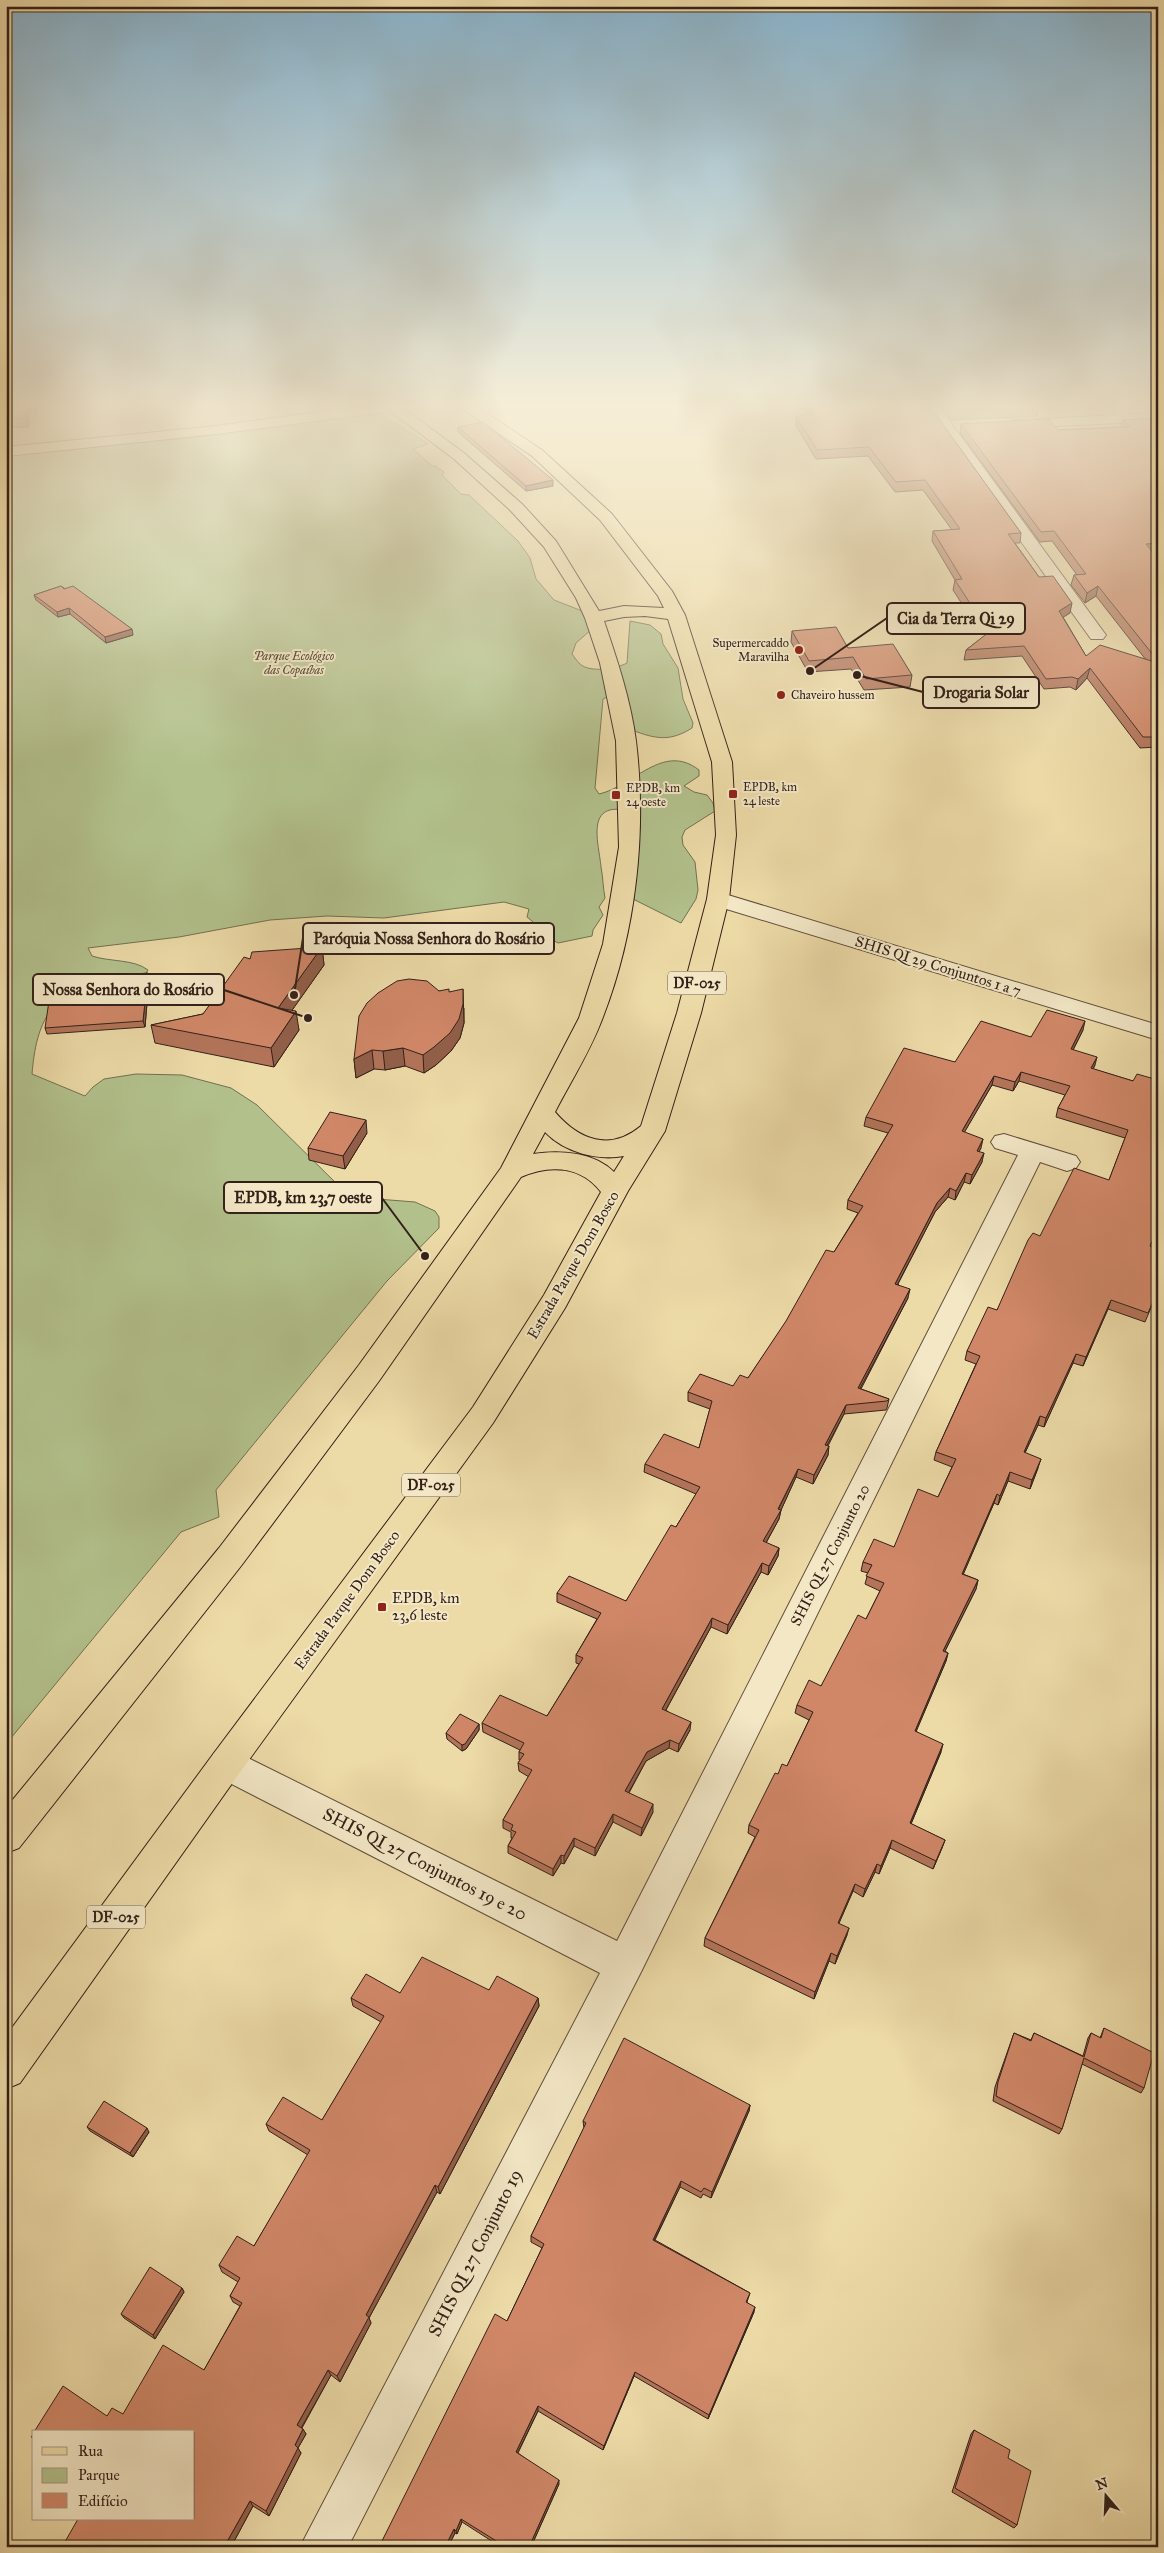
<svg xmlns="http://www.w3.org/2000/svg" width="1164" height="2553" viewBox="0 0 1164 2553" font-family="'IM FELL Great Primer',serif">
<rect width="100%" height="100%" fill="#ecdaa7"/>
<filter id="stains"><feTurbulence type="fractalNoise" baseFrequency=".004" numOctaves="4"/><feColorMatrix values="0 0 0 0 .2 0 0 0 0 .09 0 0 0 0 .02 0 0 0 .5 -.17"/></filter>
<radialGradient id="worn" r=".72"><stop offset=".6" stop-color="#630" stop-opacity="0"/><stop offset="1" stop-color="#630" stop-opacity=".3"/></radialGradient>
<!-- green -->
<path fill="#b2c18c" stroke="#727052" d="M360,414L384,417L424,441L428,444L413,449L432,466H435L444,472L442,475L461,494L469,495L518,541L530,558L536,579L554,600L590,614L592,629L576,643L572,654C574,657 577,661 580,664C590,673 616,669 627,663L630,621L650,625L661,634L663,644L678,668L683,699L693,723L692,728C670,742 655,739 632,730L613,694L603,699L595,788L599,794C634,786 663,742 699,770V776L684,786L694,792L707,795L713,803L715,811L685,830L682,837L683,845L695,862L698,890L696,899L681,923L627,896L625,810C585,803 599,844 601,867C603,877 603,888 605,898L599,907L603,915L593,930L592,936L558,943L553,940L538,939L533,922L527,917L529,909L504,902L384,918L327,916L270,920L179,937L88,948L92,956C110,962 134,959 148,970L143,978C129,983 62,1000 55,1006C38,1023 34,1051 32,1074L85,1096L93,1087L104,1079L136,1074L182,1075L231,1088L257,1105L341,1188L377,1199L415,1202L435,1211L439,1217V1228L387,1281L216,1490L219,1517L181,1532L6,1744V453Z"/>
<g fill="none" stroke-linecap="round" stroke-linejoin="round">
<defs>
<path id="minor" d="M347,408H391L384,412L217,434L6,456V447L217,426Z
M925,408H940L1103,631L1106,635L1103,639H1091Z
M1158,413V421L1014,428L1007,424L1014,420Z
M718,892L1158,1025V1040L710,904L707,899L710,894Z
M1004,1134L1076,1156L1080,1162L1076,1168L1067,1171L1040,1162L641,1972L348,2547H300L600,1973L214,1775L209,1764L214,1753L226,1748L238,1753L617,1941L1018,1155L995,1148L991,1142L995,1136Z"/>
<path id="primary" d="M386,408H403L464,453L522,504L556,541L599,611L624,606L664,608L658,596L600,520L532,456L461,408H479L542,450L612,514L672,591L685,615L732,762L736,835L729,899L701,1013L665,1131L628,1191L565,1308L493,1423L238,1775L20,2083L6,2089V2036L214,1753L473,1407L544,1295L601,1192C581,1166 550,1164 521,1177L379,1381L241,1566L19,1848L6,1853V1808L219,1548L359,1365L501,1168L579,1018L603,944L619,847L616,741L600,663L585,618L576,598L544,547L510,510L454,459ZM645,616L668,619L712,762L716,835L707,899L677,1013L641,1126C610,1152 579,1140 555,1112C571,1081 591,1050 603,1017C636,932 647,832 636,741C631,701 617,659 604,621L624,617ZM545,1132C564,1152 597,1161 624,1156L614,1172C594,1152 560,1150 533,1154Z"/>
</defs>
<!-- minor casing -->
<use href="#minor" stroke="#614e3c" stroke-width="2"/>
<!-- primary casing -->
<use href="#primary" stroke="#332019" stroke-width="2"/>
<!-- minor -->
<use href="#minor" fill="#f3e7c6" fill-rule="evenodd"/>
<!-- primary -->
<use href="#primary" fill="#ecdaa7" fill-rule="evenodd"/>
</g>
<!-- wall -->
<path fill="#b37459" stroke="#332019" d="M6,408H37L36,411H30L28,427L6,428Z
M803,408H931L1021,533L1020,543H1015L1039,577L1070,613L1063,617L1086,656L1146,660L1096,596L1085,603L1071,585L1074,575H1077L1052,541L1040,542L960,433L961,424L1058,430L1121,427L1123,420L1158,418V552L1153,553L1158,559V747L1140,748L1087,678L1076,690L1070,687L1044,689L1022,656L964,660L966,650L997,626L971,618L953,590L955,580L932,541L933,531L952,530L923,490L895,492L868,456L816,459L796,426V417L807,414Z
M942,408H1038L1037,416L951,420Z
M458,427L553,486L526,491L458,432Z
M61,586L133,635L106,643L70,614L58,617L36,600L34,595Z
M792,631L848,648L912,675L910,687L864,690L851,669L808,672L791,642Z
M322,947L324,965L292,1010L299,1030L274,1067L155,1043L151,1025L203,1014L250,959Z
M149,979L145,1027L47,1034L45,1028Z
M439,991L449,992L464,1008V1023L460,1038L451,1051L436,1065L424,1073L405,1066L385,1070L374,1069L356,1078L354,1059Z
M1083,1030L1073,1050L1095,1065L1093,1069L1133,1081L1158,1080V1115L1157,1118H1158V1229L1150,1247L1158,1291L1145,1322L1108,1309L1083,1366L1073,1363L1044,1427L1038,1425L1025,1453L1038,1468L1030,1489L1008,1481L998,1505L994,1503L963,1574L978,1580L976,1589L945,1651L948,1653L946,1661L916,1731L941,1752L911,1824L945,1840L942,1848L933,1869L890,1848L879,1874L875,1872L863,1897L853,1891L839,1923L847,1935L835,1964L829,1961L814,1999L704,1946L705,1938L755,1837L748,1833L749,1825L778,1774L787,1766L809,1720L795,1713L797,1705L821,1686L866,1619L880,1591L865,1584L868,1573L861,1571L863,1562L894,1547L938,1497L952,1467L934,1460L936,1452L976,1364L965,1360L967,1351L997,1310L1040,1236L1109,1180L1125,1138L1056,1117L1058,1108L1065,1095L1019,1081L1013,1091L992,1085L964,1132L981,1148L979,1151L982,1162L970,1184L964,1182L955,1200L948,1197L935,1212L898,1284L908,1298L861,1389L889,1399L887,1408L886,1410L844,1414L828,1446V1455L813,1484L796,1477L781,1510L779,1519L766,1543L779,1548L778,1556L768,1575L761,1572L727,1634L711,1627L666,1710L690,1730L678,1752L669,1748L646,1761L629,1793L653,1812L641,1836L613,1822L595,1856L574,1846L564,1864L561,1863L553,1876L508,1853V1846L512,1838H511V1832L503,1828V1820L529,1777L519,1771L518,1763L520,1760H519V1752L520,1750L483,1732L482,1723L547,1716L579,1664L576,1663V1655L597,1619L557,1602V1593L626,1601L676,1527L696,1494L644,1472L645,1464L699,1448L710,1409L688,1401V1392L733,1386L748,1378L834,1252L858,1213L847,1209L848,1200L888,1133L864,1126L866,1117L955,1062L1031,1037Z
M367,1133L345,1169L309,1160L308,1148Z
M479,1724V1730L466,1749L462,1751L447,1739L446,1733Z
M489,1990L538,1998L539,2006L440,2194L437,2192L369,2318L371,2323L340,2382L331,2375L302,2428L306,2434L298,2448L301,2453L269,2516L253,2506L231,2547H62L194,2519L107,2416L123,2414L204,2370L240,2306L233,2302L230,2296L238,2282L222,2272L219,2265L254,2246L308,2155L269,2131L266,2124L322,2120L381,2022L353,2006L351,1998L400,1993Z
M1104,2028L1144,2088L1141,2093L1082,2064L1062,2129L1059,2134L993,2101L995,2087L1014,2033L1031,2040L1034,2033L1083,2056L1088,2038L1091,2033L1100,2038Z
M750,2105L749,2111L711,2198L703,2194L701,2198L680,2187L655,2240L750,2293L747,2302L754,2312L708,2419L634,2376L603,2450L538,2411L518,2453L559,2484L531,2547H501L462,2522L457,2534L455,2533L448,2547H379L507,2321L542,2248L531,2242V2236L584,2128L583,2121Z
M87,2127L149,2132L133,2157L90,2131Z
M182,2288L184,2292L155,2339L124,2318L121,2314Z
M974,2430L1008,2458L1017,2525L1014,2528L952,2492L971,2434Z"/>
<!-- shaded-wall -->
<path fill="#925e49" stroke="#332019" d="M27,408H30V411L28,427L26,418Z
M553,480V486L526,491V486Z
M1158,543V552L1143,554L1146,544Z
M1098,586L1096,596L1085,603L1087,593Z
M1072,603L1070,613L1057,621L1059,611Z
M69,608L70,614L58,617L57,612Z
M132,629L133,635L106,643L105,637Z
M1090,668L1087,678L1076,690L1078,679Z
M322,947L324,965L281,1026L278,1008Z
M148,973L149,979L145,1027L143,1021Z
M463,989L464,1023L460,1038L451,1051L436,1065L424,1073L423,1055Z
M296,1011L299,1030L274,1067L271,1048Z
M1085,1021L1083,1030L1069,1058L1071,1049Z
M403,1048L405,1066L385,1070L383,1051Z
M372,1050L374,1069L356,1078L354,1059Z
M1097,1057L1095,1065L1089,1077L1091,1068Z
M1021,1072L1019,1081L1013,1091L1015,1082Z
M994,1076L992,1085L960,1140L962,1131Z
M366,1120L367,1133L345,1169L343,1156Z
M983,1139L981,1148L975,1160L977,1151Z
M984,1153L982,1162L970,1184L972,1175Z
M966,1173L964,1182L955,1200L956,1191Z
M950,1188L948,1197L935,1212L893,1293L895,1284L937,1203Z
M910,1289L908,1298L856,1396L858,1388Z
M1111,1300L1108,1309L1083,1366L1086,1357Z
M1076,1354L1073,1363L1044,1427L1046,1418Z
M846,1405L844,1414L823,1453L825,1445Z
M1040,1416L1038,1425L1021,1461L1024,1452Z
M829,1446L828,1455L813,1484L814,1475Z
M1041,1459L1038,1468L1030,1489L1032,1480Z
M798,1469L796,1477L781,1510L779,1519L762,1550L763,1541Z
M1010,1472L1008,1481L998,1505L1000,1496Z
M997,1494L994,1503L960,1582L962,1574Z
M779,1548L778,1556L768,1575L769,1566Z
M762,1563L761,1572L727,1634L728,1625Z
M978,1580L976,1589L941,1659L943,1651Z
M712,1618L711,1627L662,1717V1709Z
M948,1653L946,1661L913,1739L915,1731Z
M691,1722L690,1730L678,1752L679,1744Z
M479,1724V1730L466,1749L462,1751V1745Z
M670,1740L669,1748L646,1761L625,1799V1791L647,1752Z
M943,1744L941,1752L908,1831L910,1823Z
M653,1804V1812L641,1836L642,1828Z
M613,1814V1822L595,1856V1848Z
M574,1838V1846L564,1864V1856Z
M892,1840L890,1848L879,1874L881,1866Z
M945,1840L942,1848L933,1869L936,1861Z
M561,1855V1863L553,1876V1869Z
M877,1864L875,1872L863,1897L865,1889Z
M855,1884L853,1891L836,1930L838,1923Z
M849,1928L847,1935L835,1964L837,1956Z
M831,1953L829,1961L814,1999L815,1992Z
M538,1998L539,2006L440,2194L438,2187Z
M750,2105L749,2111L711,2198L712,2192Z
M147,2128L149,2132L133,2157L130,2153Z
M681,2181L680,2187L652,2245L653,2240Z
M435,2185L437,2192L369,2318L371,2323L340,2382L337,2376L366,2315Z
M182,2288L184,2292L155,2339L153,2335Z
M755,2307L754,2312L708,2419L709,2415Z
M328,2370L331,2375L300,2430L297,2425Z
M635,2372L634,2376L603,2450L604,2446Z
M538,2406V2411L516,2456V2452Z
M303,2429L306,2434L298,2448L301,2453L269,2516L266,2511L295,2445Z
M559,2480V2484L531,2547H529Z
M250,2501L253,2506L231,2547H224Z
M461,2519L462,2522L457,2534L456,2531Z
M454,2529L455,2533L448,2547H445Z"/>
<!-- building -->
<path fill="#d08768" stroke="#332019" d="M6,408H27L26,418L6,419Z
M810,408H931L1021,533L1008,534L1039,577L1053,576L1072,603L1059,611L1086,656L1100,645L1158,663V737H1143L1090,668L1078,679L1072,677L1046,679L1024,646L966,650L1007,618L973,608L955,580L962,579L933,531L960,529L925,480L896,482L869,447L817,450L796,417L813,412Z
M950,408H1011L952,411Z
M1158,418V486H1151L1158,495V543L1146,544L1158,559V661L1098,586L1087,593L1074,575L1086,574L1054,531L1041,532L961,424L1049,419L1058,430L1130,427L1123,420Z
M483,422L553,480L526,486L458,427Z
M61,586L64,589L73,586L132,629L105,637L69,608L57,612L34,595Z
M836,627L848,648L893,644L912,675L866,679L853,657L809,661L792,631Z
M322,947L278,1008L296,1011L271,1048L151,1025L203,1014L244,957L250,959L252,952Z
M148,973L143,1021L45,1028L52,981Z
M409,979L427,981L439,991L449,989V992L463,989V1004L459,1019L450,1033L434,1047L423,1055L403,1048L383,1051L372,1050L354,1059L359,1016L367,1003L378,993L397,981Z
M1047,1010L1085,1021L1071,1049L1097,1057L1091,1068L1133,1081L1137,1074L1158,1080V1112L1155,1117L1158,1118V1227L1150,1246L1158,1249V1290L1148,1313L1111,1300L1086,1357L1076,1354L1046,1418L1040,1416L1024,1452L1041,1459L1032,1480L1010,1472L1000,1496L997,1494L962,1574L978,1580L943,1651L948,1653L915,1731L943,1744L910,1823L945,1840L936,1861L892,1840L881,1866L877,1864L865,1889L855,1884L838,1923L849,1928L837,1956L831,1953L815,1992L705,1938L759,1830L749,1825L775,1773L778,1774L782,1764L787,1766L813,1712L797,1705L809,1680L821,1686L858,1615L866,1619L884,1583L866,1576L872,1565L863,1562L874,1539L894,1547L918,1489L938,1497L956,1459L936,1452L980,1356L967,1351L988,1307L997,1310L1028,1240L1033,1233L1040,1236L1074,1168L1109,1180L1128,1130L1058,1108L1070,1086L1021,1072L1015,1082L994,1076L962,1131L983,1139L977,1151L984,1153L972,1175L966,1173L956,1191L950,1188L937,1203L895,1284L910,1289L858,1388L889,1399L887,1401L846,1405L825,1445L829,1446L814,1475L798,1469L778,1509L781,1510L763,1541L779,1548L769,1566L762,1563L728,1625L712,1618L662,1709L691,1722L679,1744L670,1740L647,1752L625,1791L653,1804L642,1828L613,1814L595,1848L574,1838L564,1856L561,1855L553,1869L508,1846L516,1832L511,1830L513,1825L503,1820L532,1770L518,1763L524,1754L519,1752L524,1743L482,1723L500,1695L547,1716L583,1658L576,1655L601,1613L557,1593L569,1576L626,1601L671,1525L676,1527L700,1487L645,1464L664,1434L699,1448L712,1401L688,1392L700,1374L733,1386L740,1375L748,1378L786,1321L826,1250L834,1252L863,1206L848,1200L893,1125L866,1117L904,1048L955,1062L981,1021L1031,1037Z
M330,1112L366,1120L343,1156L308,1148Z
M460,1714L479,1724L465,1744L462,1745L446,1733Z
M422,1957L489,1990L497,1976L538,1998L438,2187L435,2185L366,2315L369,2317L337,2376L328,2370L297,2425L303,2429L295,2445L298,2448L266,2511L250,2501L224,2547H62L78,2519H194V2432H34L63,2386L107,2416L112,2408L123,2414L163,2345L204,2370L242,2303L230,2296L240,2278L219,2265L237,2236L254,2246L310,2150L266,2124L283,2097L322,2120L384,2016L351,1998L366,1974L400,1993Z
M1104,2028L1154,2053L1144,2088L1084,2058L1062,2129L996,2096L998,2082L1014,2033L1031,2041L1034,2033L1084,2057L1091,2033L1101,2038Z
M624,2038L750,2105L712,2192L704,2188L701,2192L681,2181L653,2240L750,2293L746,2302L755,2307L709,2415L635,2372L604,2446L538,2406L516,2452L559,2480L529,2547H506L461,2519L456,2531L454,2529L445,2547H379L495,2314L507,2321L544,2244L531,2236L586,2123L583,2121Z
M104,2101L147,2128L130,2153L87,2127Z
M150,2267L182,2288L153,2335L121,2314Z
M974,2430L1010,2450L1008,2458L1031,2471L1017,2525L955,2488Z
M34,2433V2439L31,2437Z"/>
<!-- sky -->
<linearGradient id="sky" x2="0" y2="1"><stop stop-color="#89b6d1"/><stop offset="0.53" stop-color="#f6eed7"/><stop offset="1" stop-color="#f6eed7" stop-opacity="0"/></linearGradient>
<rect width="1164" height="766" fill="url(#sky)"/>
<!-- markers -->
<g fill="#8f2418" stroke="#f3e7c6" stroke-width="2">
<circle cx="799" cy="650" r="5"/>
<circle cx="781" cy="695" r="5"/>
<rect x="728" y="789" width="10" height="10" rx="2.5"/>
<rect x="611" y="790" width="10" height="10" rx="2.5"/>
<rect x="377" y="1602" width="10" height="10" rx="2.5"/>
</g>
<g text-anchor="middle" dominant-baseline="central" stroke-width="4" stroke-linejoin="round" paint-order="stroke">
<!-- far-poi labels -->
<g font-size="12" fill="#332019" stroke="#f3e7c6" text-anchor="start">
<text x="789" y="643" text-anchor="end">Supermercaddo<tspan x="789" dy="14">Maravilha</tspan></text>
<text x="791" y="695">Chaveiro hussem</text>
<text x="743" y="787">EPDB, km<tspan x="743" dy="14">24 leste</tspan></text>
<text x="626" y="788">EPDB, km<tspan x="626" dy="14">24 oeste</tspan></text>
</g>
<!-- far-park labels -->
<g font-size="12" font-style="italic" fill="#534836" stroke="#f3e7c6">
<text x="294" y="656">Parque Ecológico<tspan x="294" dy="14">das Copaíbas</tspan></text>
</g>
<!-- shield labels -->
<g fill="#f3e7c6" stroke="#6d5c4d" stroke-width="1">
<rect x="668" y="971.5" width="58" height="23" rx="4"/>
<rect x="402" y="1473.5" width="58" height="23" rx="4"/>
<rect x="87" y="1905.5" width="58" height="23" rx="4"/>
</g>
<g font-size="14" font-weight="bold" fill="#332019">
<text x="697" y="983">DF-025</text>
<text x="431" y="1485">DF-025</text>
<text x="116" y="1917">DF-025</text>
</g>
<!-- street labels -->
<g font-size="15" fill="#332019" stroke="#f3e7c6">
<text transform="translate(938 966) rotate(17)">SHIS QI 29 Conjuntos 1 a 7</text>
<text transform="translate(573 1265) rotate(-60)">Estrada Parque Dom Bosco</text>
<text transform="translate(830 1555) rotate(-63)">SHIS QI 27 Conjunto 20</text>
<text transform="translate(347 1600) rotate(-54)">Estrada Parque Dom Bosco</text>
</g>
<!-- poi labels -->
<g font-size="15" fill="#332019" stroke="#f3e7c6" text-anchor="start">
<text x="392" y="1598">EPDB, km<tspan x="392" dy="17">23,6 leste</tspan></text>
</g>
<!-- near-street labels -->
<g font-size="18" fill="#332019" stroke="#f3e7c6">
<text transform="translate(425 1864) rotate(27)">SHIS QI 27 Conjuntos 19 e 20</text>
<text transform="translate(475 2253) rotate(-63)">SHIS QI 27 Conjunto 19</text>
</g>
</g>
<!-- callouts -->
<path fill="none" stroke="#332019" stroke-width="2" d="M810 671L887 618M857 675L923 692M294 995L303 938M308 1018L224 990M425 1256L382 1198"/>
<g fill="#332019" stroke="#f3e7c6" stroke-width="2">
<circle cx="810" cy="671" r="5"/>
<circle cx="857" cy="675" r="5"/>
<circle cx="294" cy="995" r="5"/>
<circle cx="308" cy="1018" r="5"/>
<circle cx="425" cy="1256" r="5"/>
</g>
<g fill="#f3e7c6" stroke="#332019" stroke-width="2">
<rect x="887" y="603" width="138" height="31" rx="5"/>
<rect x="923" y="677" width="116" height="31" rx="5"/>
<rect x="303" y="923" width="251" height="31" rx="5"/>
<rect x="33" y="974" width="191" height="31" rx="5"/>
<rect x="224" y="1182" width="158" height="31" rx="5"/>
</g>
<g font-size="16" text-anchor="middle" font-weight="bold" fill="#332019">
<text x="956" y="624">Cia da Terra Qi 29</text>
<text x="981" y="698">Drogaria Solar</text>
<text x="429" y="944">Paróquia Nossa Senhora do Rosário</text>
<text x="128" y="995">Nossa Senhora do Rosário</text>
<text x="303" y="1203">EPDB, km 23,7 oeste</text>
</g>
<!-- margin -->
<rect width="1164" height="2553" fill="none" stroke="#ecdaa7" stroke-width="25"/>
<rect x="8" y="8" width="1149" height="2538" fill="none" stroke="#332019" stroke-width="2.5"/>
<rect x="12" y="12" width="1139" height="2528" fill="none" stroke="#332019"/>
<!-- legend -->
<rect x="32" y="2430" width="162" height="90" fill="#f3e7c6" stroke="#a69781"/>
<rect x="42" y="2447" width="25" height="8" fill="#ecdaa7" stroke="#a69781"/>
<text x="78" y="2456" font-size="15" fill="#332019">Rua</text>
<rect x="42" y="2468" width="25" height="15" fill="#b2c18c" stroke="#a69781"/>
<text x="78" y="2480" font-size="15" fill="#332019">Parque</text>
<rect x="42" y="2493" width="25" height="15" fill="#d08768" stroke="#a69781"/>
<text x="78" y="2506" font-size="15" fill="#332019">Edifício</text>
<!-- north arrow -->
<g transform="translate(1106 2496) rotate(341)" stroke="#f3e7c6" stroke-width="4" paint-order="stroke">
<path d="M0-4L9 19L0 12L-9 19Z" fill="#332019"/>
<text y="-8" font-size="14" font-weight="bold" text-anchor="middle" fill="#332019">N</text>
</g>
<rect width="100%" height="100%" filter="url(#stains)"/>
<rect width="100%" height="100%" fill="url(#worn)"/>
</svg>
